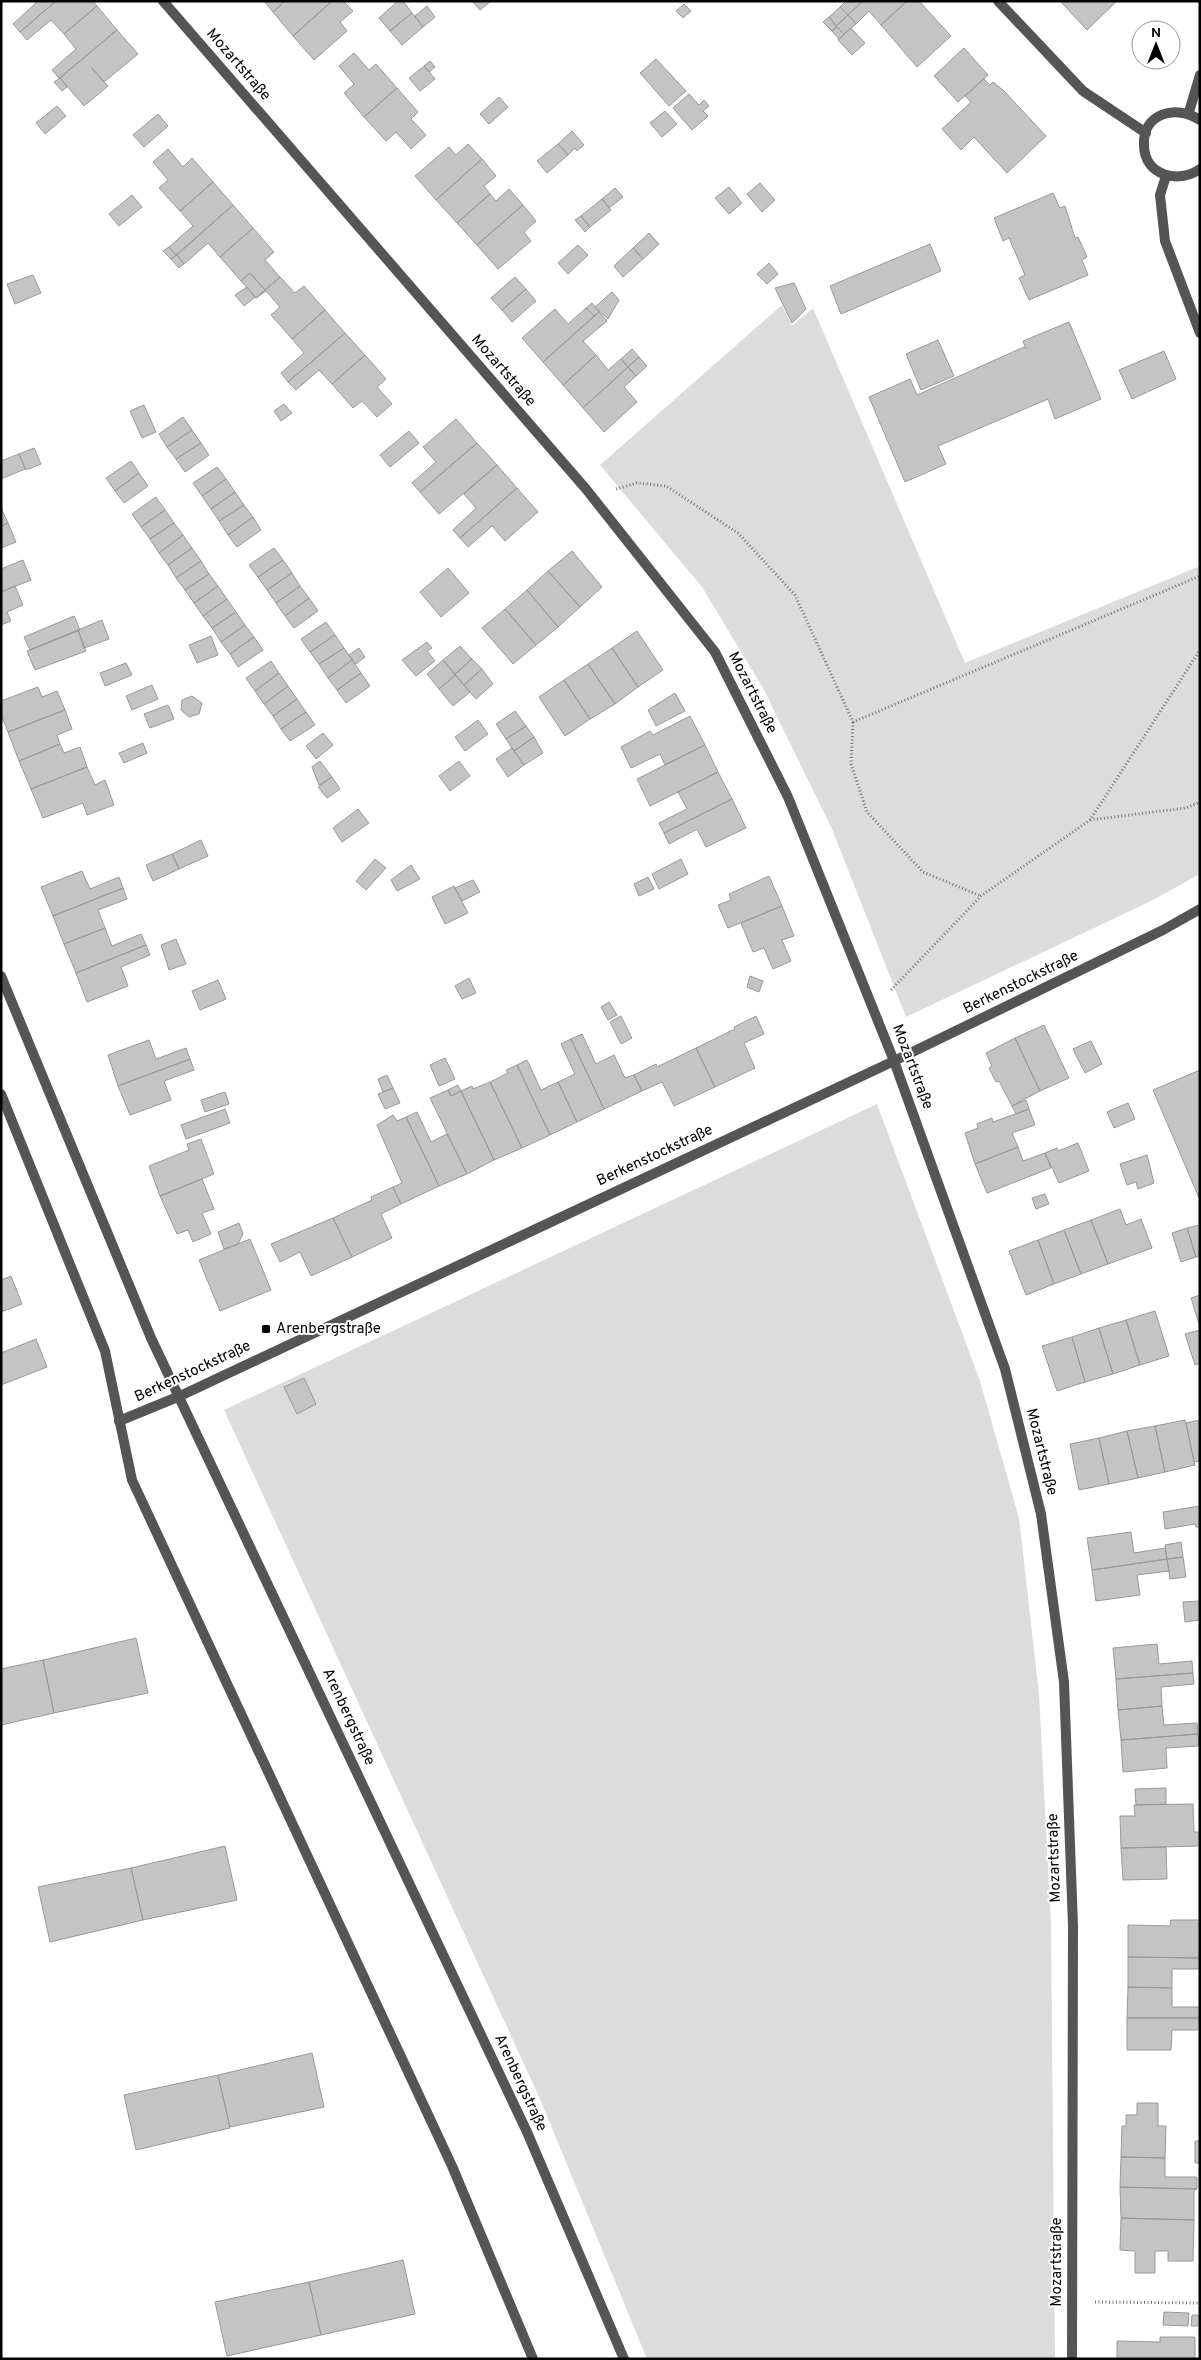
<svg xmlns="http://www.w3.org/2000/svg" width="1201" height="2360" viewBox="0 0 1201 2360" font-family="Overpass,sans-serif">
<rect width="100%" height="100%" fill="#fff"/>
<!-- green -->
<path fill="#dcdcdc" d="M782,305L792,326L813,308L965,663L1200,566V874L1151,901L906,1017L832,829L763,688L702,587L600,465Z
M877,1104L980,1381L1019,1518L1039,1694L1051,1925L1055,2359H647L540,2099L224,1410Z"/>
<!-- building -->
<path fill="#c4c4c4" stroke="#999" d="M35,1H56L20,32L13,24L36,3Z
M56,1H93L97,6L64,34L51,20L27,40L20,32Z
M264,1H285L273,12Z
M285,1H332L293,36L273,12Z
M332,1H343L353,11L340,22L347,31L314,60L293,36Z
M398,1H403L412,13L390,31L379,18Z
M472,1H491L480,10Z
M846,1H863L848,15L840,7Z
M863,1H907L881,25L869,11L856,24L848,15Z
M907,1H919L951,36L917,67L881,25Z
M1060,1H1117L1087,30Z
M684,4L691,11L683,18L676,11Z
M97,6L117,30L59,78L52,70L76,49L64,34Z
M427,6L435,17L423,27L415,16Z
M840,7L848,15L836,26L829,17Z
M412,13L423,27L402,45L390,31Z
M848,15L856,24L844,34L836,26Z
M829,17L837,27L832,31L823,22Z
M837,27L844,34L839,39L832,31Z
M851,28L865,43L852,55L838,40Z
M117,30L138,54L104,82L91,67L108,86L84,106L60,78Z
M964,48L988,75L958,102L934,76Z
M354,53L369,70L376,64L397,88L364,117L344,93L354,84L339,66Z
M656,59L686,91L669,106L640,73Z
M430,61L435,67L429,72L424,66Z
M424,66L435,79L420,91L409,78Z
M60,78L67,87L62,91L54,82Z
M984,79L990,85L993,82L1004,91L1046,136L1007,173L974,137L961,150L942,129L971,102L965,96Z
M397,88L418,112L411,119L426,135L411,149L396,132L386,141L364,117Z
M689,94L699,105L704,100L709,106L703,111L708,116L692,130L673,108Z
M499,97L508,107L489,124L480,114Z
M57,106L66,116L45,134L36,123Z
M665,111L677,124L662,137L650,123Z
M158,114L168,126L144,147L133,135Z
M572,131L584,145L577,151L575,148L568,155L558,144Z
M468,144L482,159L436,200L415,176L449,147L456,155Z
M558,144L568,155L547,173L537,161Z
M168,149L183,167L192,158L213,182L180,211L159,188L168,180L153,162Z
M482,159L496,176L484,186L490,194L457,223L436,200Z
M213,182L233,205L176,255L169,247L193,226L180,211Z
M760,183L775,200L762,212L747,194Z
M729,187L742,203L729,214L715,198Z
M615,188L623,197L609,208L602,199Z
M509,189L523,205L477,245L457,223L490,194L496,201Z
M1053,193L1060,208L1065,206L1075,238L1078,237L1087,257L1082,260L1088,275L1029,300L1019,278L1025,275L1009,238L1003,241L994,218Z
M132,195L142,207L119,226L109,214Z
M602,199L611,210L590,227L581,216Z
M233,205L253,228L220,257L208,243L184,264L177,255Z
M523,205L536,221L524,232L531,241L498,269L477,245Z
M581,216L590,227L585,232L575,220Z
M253,228L274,252L265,260L280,277L265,290L250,273L241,281L220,257Z
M649,233L659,244L643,259L633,248Z
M930,244L941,271L841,314L830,286Z
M578,245L588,255L568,274L558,263Z
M169,247L176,255L171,259L163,251Z
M633,248L643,259L623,277L614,266Z
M177,255L184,264L179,268L171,259Z
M769,263L778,274L767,284L757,274Z
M250,273L265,290L256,298L241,281Z
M33,275L41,293L15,304L7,284Z
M280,277L295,293L304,286L325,310L292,339L271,315L280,307L266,291L256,298Z
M515,277L526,289L502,310L491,298Z
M794,283L806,309L792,323L775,288Z
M247,287L255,297L244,306L235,295Z
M526,289L536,301L512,322L502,310Z
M612,292L619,300L608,319L595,307Z
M592,303L599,312L594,316L586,308Z
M586,308L594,316L543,362L522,338L555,309L568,324Z
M325,310L345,333L288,382L281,373L304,353L292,339Z
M599,312L607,321L583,341L596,355L563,385L543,362Z
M1069,322L1101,399L1055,419L1048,399L938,446L946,464L905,482L869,397L910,379L917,395L1024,347L1026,349L1023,341Z
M345,333L365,355L332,384L319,370L296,390L288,382Z
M938,340L954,376L921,390L906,354Z
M632,349L639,357L628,367L621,359Z
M1164,351L1176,379L1132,399L1119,370Z
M365,355L386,379L377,387L392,404L377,417L362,401L353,408L332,384Z
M596,355L608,370L621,359L628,367L583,408L563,385Z
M639,357L647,366L636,376L628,367Z
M628,367L636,376L624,387L637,402L604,432L583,408Z
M284,404L292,413L281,421L274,411Z
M144,405L156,432L142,438L130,411Z
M183,417L192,430L167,447L159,434Z
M456,419L477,443L420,492L412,483L436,462L423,447Z
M192,430L201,443L176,459L167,447Z
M409,431L419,443L390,467L380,455Z
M201,443L209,455L185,472L176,459Z
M477,443L497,465L439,514L420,492Z
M34,448L41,464L26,470L19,454Z
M19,454L25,469L1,479V461Z
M131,461L139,473L115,491L106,478Z
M497,465L517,488L460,538L453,530L476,508L464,494Z
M217,467L226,479L202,496L193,483Z
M139,473L148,486L124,503L115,491Z
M226,479L235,492L211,509L202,496Z
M517,488L538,512L505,541L492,526L468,547L460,538Z
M235,492L244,505L219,521L211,509Z
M156,497L165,510L141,527L132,514Z
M244,505L253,517L228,535L219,521Z
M1,508L8,523L1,526Z
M165,510L174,523L150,539L141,527Z
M253,517L261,530L237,547L228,535Z
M8,523L16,542L1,548V526Z
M174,523L183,535L159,553L150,539Z
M183,535L192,548L168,565L159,553Z
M192,548L201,561L176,578L168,565Z
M274,548L283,560L258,577L249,565Z
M572,551L602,587L580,607L548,571Z
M23,560L31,580L1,592V569Z
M283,560L292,573L267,590L258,577Z
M201,561L209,574L185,590L176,578Z
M448,568L469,593L441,617L420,592Z
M548,571L580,607L558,627L527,590Z
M292,573L300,586L276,603L267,590Z
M209,574L218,586L194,603L185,590Z
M15,586L23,605L7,612L11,621L1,625V592Z
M218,586L227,599L203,616L194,603Z
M300,586L309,598L285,616L276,603Z
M527,590L558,627L536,645L505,609Z
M309,598L318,611L294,628L285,616Z
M227,599L236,612L212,628L203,616Z
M505,609L536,645L513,664L482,628Z
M236,612L245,625L221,642L212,628Z
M74,616L80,630L30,650L24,637Z
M102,620L109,639L84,648L78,630Z
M326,622L335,635L310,652L301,639Z
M245,625L254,637L230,654L221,642Z
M78,630L86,651L35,670L27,651Z
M637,631L663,670L638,687L612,648Z
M335,635L344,648L319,664L310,652Z
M211,636L218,655L197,663L189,645Z
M254,637L263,650L238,667L230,654Z
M427,642L432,648L427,651L435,661L416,676L402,660Z
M460,646L472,659L455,674L443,660Z
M344,648L352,660L328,678L319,664Z
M359,648L365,657L356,664L349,655Z
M612,648L638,687L615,704L588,664Z
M472,659L482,669L464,685L455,674Z
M352,660L361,673L337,690L328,678Z
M443,660L455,675L439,689L427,674Z
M271,661L279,673L255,691L246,678Z
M126,663L132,675L105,686L100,673Z
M588,664L615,704L590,719L564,680Z
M482,669L493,684L476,699L464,685Z
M279,673L288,686L264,704L255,691Z
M361,673L370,686L346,703L337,690Z
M455,675L470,692L453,706L439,689Z
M564,680L590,719L565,736L539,697Z
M152,685L158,699L132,710L126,696Z
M288,686L297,699L273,716L264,704Z
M38,687L42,697L57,691L65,710L8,732L1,714V701Z
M675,693L685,711L656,726L648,710Z
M192,696L202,703L199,714L189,717L181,710L182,700Z
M297,699L306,712L281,729L273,716Z
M168,705L174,719L150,728L144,714Z
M65,710L72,729L57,735L60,744L19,761L8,732Z
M515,711L526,726L506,739L496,724Z
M306,712L315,725L290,741L281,729Z
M690,716L705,745L665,765L660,754L631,768L621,747L650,731L653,735Z
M478,720L488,734L465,751L455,737Z
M526,726L534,737L514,751L506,739Z
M323,733L333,745L316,759L306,746Z
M534,737L543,753L524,765L514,751Z
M143,743L147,753L124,763L119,753Z
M60,744L64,753L80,747L87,767L31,789L19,761Z
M705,745L718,772L650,806L637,779Z
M512,748L524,765L508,777L496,759Z
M320,761L332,777L319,785L312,767Z
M459,761L470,776L450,791L439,776Z
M87,767L95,785L105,780L114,805L87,815L83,803L43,818L31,789Z
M718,772L732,799L664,833L659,823L687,809L678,792Z
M332,777L340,789L327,798L318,787Z
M732,799L746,828L706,847L697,829L669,844L664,833Z
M358,809L369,823L342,842L333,828Z
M201,840L208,856L179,869L172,854Z
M172,854L179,869L153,881L146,865Z
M375,859L386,868L366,890L356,881Z
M681,859L688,874L659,889L652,874Z
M411,865L420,879L397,891L391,880Z
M82,871L90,889L119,877L123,888L53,916L41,887Z
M769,876L782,906L728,928L718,905L731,900L729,894Z
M648,877L654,889L639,896L634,884Z
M473,880L480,892L462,901L455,888Z
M454,886L468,913L445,924L432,897Z
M123,888L127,899L98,910L105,928L64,944L53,916Z
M782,906L794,936L782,940L791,961L773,969L764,948L753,952L741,923Z
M105,928L112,946L141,934L146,945L76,973L64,944Z
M176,939L186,964L169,970L161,945Z
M146,945L150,955L121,967L128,986L87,1002L76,973Z
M750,976L763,981L759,992L747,987Z
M469,978L476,993L462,999L455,986Z
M218,980L226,999L200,1010L192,991Z
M609,1002L617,1015L608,1020L601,1007Z
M621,1016L632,1038L621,1044L610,1022Z
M756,1016L764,1034L744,1043L755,1068L715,1087L696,1048L735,1029L734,1027Z
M1044,1025L1069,1078L1040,1091L1015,1038Z
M582,1034L596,1064L614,1055L625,1078L634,1075L642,1091L604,1109L571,1039Z
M1015,1038L1040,1091L1012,1106L999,1081L996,1082L989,1068L992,1066L986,1053Z
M571,1039L604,1109L577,1122L558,1082L575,1074L561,1044Z
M149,1040L156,1059L186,1048L190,1059L118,1086L108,1055Z
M1091,1041L1102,1064L1085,1073L1073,1049Z
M696,1048L715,1087L674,1106L662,1082L642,1091L634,1075L656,1064L657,1067Z
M445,1058L455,1079L439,1086L430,1065Z
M190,1059L194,1070L164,1081L171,1100L130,1115L118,1086Z
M527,1060L541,1090L558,1082L577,1122L550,1135L517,1065Z
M517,1065L550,1135L522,1148L490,1082L508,1073L506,1070Z
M1200,1070V1200L1153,1090Z
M387,1075L393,1088L383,1092L378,1079Z
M490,1082L522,1148L494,1160L461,1091L472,1086L473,1089Z
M458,1085L461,1091L451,1096L448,1090Z
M393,1088L400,1103L385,1109L378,1094Z
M448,1090L451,1096L461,1091L494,1160L467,1174L430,1098Z
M225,1092L229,1104L205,1112L201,1100Z
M1026,1100L1029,1109L1016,1114L1012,1106Z
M1128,1103L1135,1119L1114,1128L1107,1112Z
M225,1109L230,1123L186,1139L181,1125Z
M1029,1109L1035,1125L1012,1133L1018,1147L975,1164L965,1133L978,1128L977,1124L992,1118L993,1122Z
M417,1112L431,1142L447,1134L467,1174L439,1186L406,1117Z
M393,1115L397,1121L406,1117L439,1186L401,1204L393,1187L402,1183L377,1125Z
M201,1139L214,1174L160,1196L149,1166L189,1150L187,1144Z
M1078,1143L1089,1171L1059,1183L1045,1153L1057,1148L1058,1151Z
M1018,1147L1023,1161L1045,1153L1051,1168L987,1193L975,1164Z
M1147,1155L1154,1183L1138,1189L1136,1182L1127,1185L1120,1164Z
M202,1179L214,1209L202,1213L211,1234L193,1242L188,1230L177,1234L160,1196Z
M393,1187L401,1204L381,1214L392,1238L352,1257L333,1218L372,1200L371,1197Z
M1045,1194L1049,1204L1036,1209L1032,1198Z
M1120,1209L1126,1225L1141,1219L1152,1248L1108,1264L1091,1220Z
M333,1218L352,1257L311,1276L300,1252L280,1262L271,1244Z
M1091,1220L1108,1264L1081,1274L1064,1230Z
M239,1223L243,1234L238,1244L224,1249L218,1232Z
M1200,1225V1256L1196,1257L1187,1228Z
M1187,1228L1196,1257L1181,1262L1172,1233Z
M1064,1230L1081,1274L1054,1284L1038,1240Z
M250,1239L271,1290L220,1311L199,1260Z
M1038,1240L1054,1284L1026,1295L1009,1251Z
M11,1276L22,1304L1,1312V1280Z
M1200,1295V1327L1191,1298Z
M1155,1311L1169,1356L1140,1365L1126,1320Z
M1126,1320L1140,1365L1113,1374L1099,1328Z
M1099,1328L1113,1374L1085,1382L1072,1337Z
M1200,1330V1363L1195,1365L1185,1334Z
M1072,1337L1085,1382L1057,1391L1042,1346Z
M36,1339L47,1367L1,1385V1353Z
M304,1378L316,1404L297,1414L284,1387Z
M1185,1420L1195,1465L1165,1472L1155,1426Z
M1200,1420V1461L1194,1462L1186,1423Z
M1155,1426L1165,1472L1138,1478L1127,1431Z
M1127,1431L1138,1478L1109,1484L1099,1438Z
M1099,1438L1109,1484L1079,1490L1070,1444Z
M1200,1506V1527H1196L1195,1524L1165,1529L1163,1512Z
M1131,1532L1134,1553L1165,1548L1167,1559L1092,1570L1087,1538Z
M1181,1542L1183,1557L1167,1559L1165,1545Z
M1183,1557L1186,1577L1170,1579L1167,1559Z
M1167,1559L1169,1571L1137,1575L1140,1595L1096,1601L1092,1570Z
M1200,1601V1620L1185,1622L1183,1602Z
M136,1638L148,1693L54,1713L43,1660Z
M1157,1644L1159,1664L1192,1661L1193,1673L1116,1679L1113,1648Z
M43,1660L54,1713L1,1725V1669Z
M1193,1673L1194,1684L1161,1687L1162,1706L1118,1710L1116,1679Z
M1162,1706L1164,1725L1197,1723L1198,1734L1121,1740L1118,1710Z
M1198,1734L1199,1746L1166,1748L1167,1768L1123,1772L1121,1740Z
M1166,1788V1804L1136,1805L1135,1789Z
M1193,1804L1194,1832H1200V1846L1121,1848L1120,1816H1135L1134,1805Z
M225,1846L237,1900L143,1920L131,1868Z
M1166,1847L1167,1879L1123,1880L1121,1848Z
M131,1868L143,1920L50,1942L38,1887Z
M1171,1920H1200V1958L1128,1957V1925L1170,1926Z
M1128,1957L1200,1958V1969H1172V1988L1128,1987Z
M1128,1987L1172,1988V2007H1200V2018H1127Z
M1127,2018H1200V2030H1172L1171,2050H1127Z
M312,2053L324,2107L230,2127L218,2075Z
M218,2075L230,2128L136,2150L124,2095Z
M1137,2103H1158V2126H1166L1165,2158L1121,2157L1122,2126H1126V2115H1137Z
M1195,2141H1200V2163H1195Z
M1121,2157L1165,2158V2177H1197V2189L1120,2187Z
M1120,2187L1197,2189L1194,2190V2220L1121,2218Z
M1121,2218L1194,2220L1193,2261H1168V2251H1155V2273H1135V2251L1120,2250Z
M403,2260L415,2314L321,2335L309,2282Z
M309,2282L321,2335L227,2356L215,2302Z
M1164,2312L1189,2313L1188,2326L1163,2325Z
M1192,2315H1200V2326H1191Z
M1160,2337H1195V2359H1117V2341L1160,2342Z"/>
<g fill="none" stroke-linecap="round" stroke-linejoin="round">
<!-- path -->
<path stroke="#777" stroke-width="3" stroke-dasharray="1 2.5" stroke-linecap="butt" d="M616,489L637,483L666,486L738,533L795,595L853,722L1200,576
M853,722L851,764L867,812L923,872L981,896
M1090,820L1186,808L1200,802
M891,990L981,896L1090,820L1200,650
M1095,2302L1200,2303"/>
<!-- street -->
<path stroke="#555" stroke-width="10" d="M163,1L586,489L715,652L788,797L894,1061L1005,1369L1041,1514L1064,1682L1073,1926L1072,2359
M998,1L1083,91L1146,133
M1189,112L1200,75
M1200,120C1176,104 1142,113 1144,146C1145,176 1179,184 1200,169
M1166,176L1160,195L1165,241L1200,333
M1,976L151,1338L527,2132L624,2359
M1,1094L105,1351L132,1480L452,2166L533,2359
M119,1421L180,1396L894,1061L1163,930L1200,909"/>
</g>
<!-- markers -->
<rect fill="#000" stroke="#fff" stroke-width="2" x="261" y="1324" width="10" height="10" rx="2.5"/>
<g text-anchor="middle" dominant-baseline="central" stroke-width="4" stroke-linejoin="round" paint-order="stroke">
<!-- street labels -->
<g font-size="15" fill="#000" stroke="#fff">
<text transform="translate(238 65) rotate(49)">Mozartstraße</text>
<text transform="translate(503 371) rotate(49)">Mozartstraße</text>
<text transform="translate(752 693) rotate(63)">Mozartstraße</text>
<text transform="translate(1021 983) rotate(-26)">Berkenstockstraße</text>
<text transform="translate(912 1067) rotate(69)">Mozartstraße</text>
<text transform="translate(655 1156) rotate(-25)">Berkenstockstraße</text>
<text transform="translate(193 1372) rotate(-25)">Berkenstockstraße</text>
<text transform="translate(1041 1452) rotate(76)">Mozartstraße</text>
<text transform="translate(348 1717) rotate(65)">Arenbergstraße</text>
<text transform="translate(1055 1858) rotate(-92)">Mozartstraße</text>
<text transform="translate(520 2083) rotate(65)">Arenbergstraße</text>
<text transform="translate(1057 2262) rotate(-90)">Mozartstraße</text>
</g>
<!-- poi labels -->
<g font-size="15" fill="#000" stroke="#fff" text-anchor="start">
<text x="276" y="1329">Arenbergstraße</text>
</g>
</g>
<!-- border -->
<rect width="1201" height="2360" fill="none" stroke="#000000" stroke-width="5"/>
<!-- north arrow -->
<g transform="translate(1156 45)"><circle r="24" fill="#ffffff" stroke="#999999"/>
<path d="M0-4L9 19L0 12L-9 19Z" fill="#000000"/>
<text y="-8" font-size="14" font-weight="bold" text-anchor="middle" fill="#000000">N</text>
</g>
</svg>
